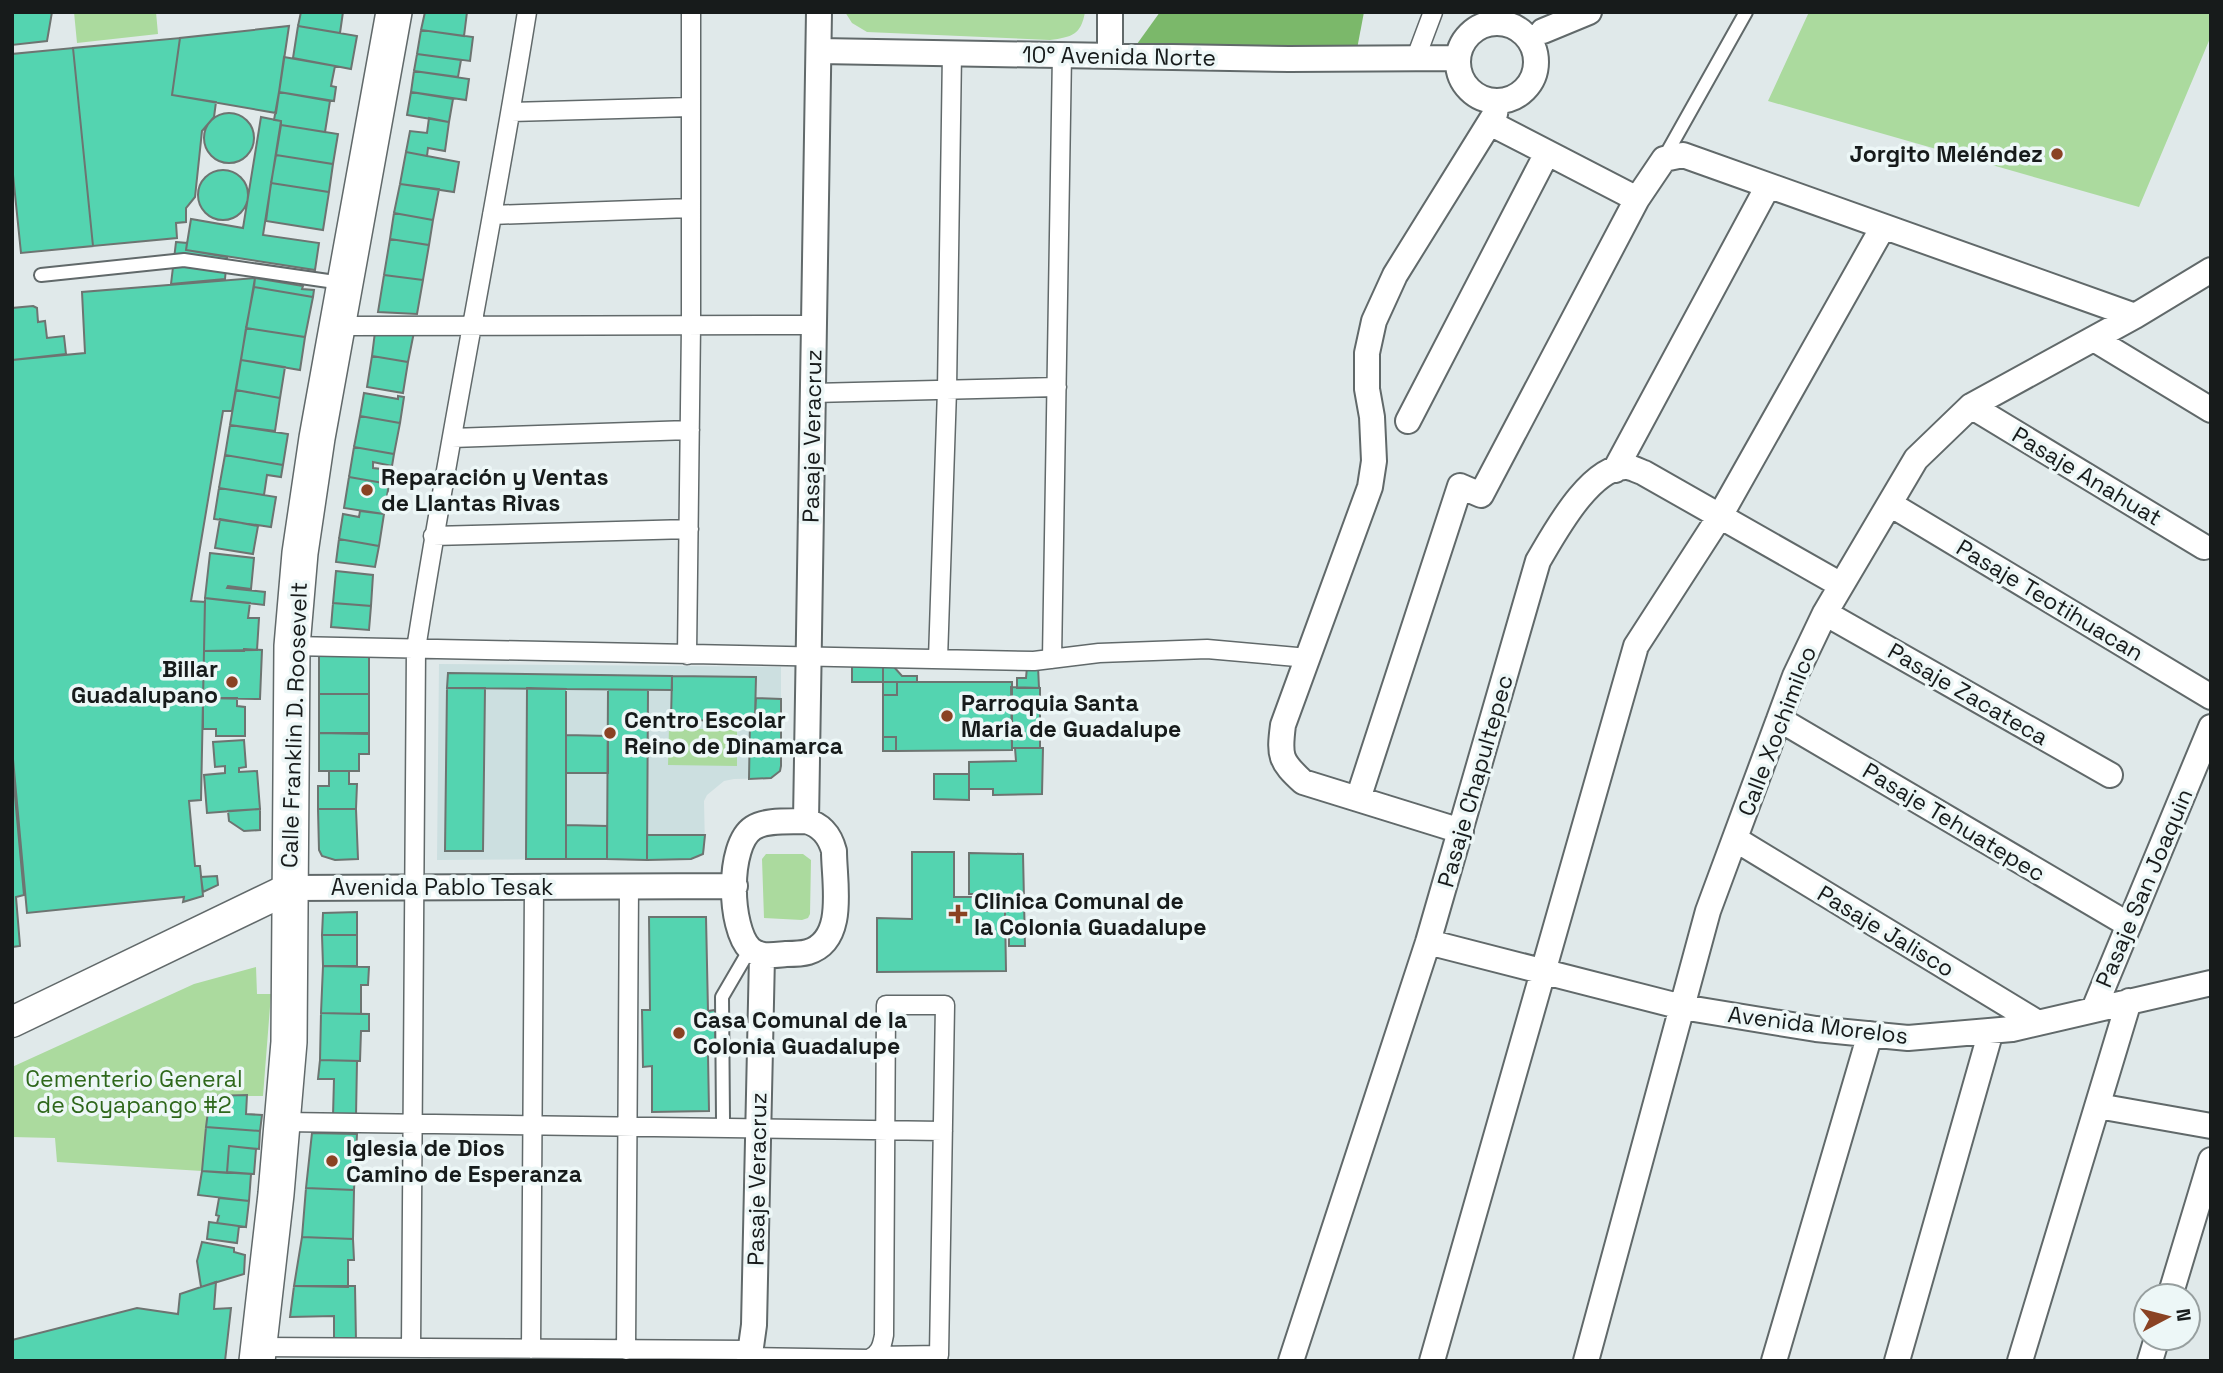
<svg xmlns="http://www.w3.org/2000/svg" width="2223" height="1373" viewBox="0 0 2223 1373" font-family="'Space Grotesk',sans-serif">
<rect width="100%" height="100%" fill="#e0e9ea"/>
<!-- built -->
<path fill="#ccdfe0" d="M439,664L781,667V766L779,773L771,778L734,779L724,781L707,795L704,801L705,848L703,854L698,858L437,860Z"/>
<!-- green -->
<path fill="#abda9e" d="M74,12H156L158,34L77,43Z
M845,12H1085C1081,35 1072,37 1050,40L867,32L852,23Z
M1809,12H2211V36L2139,207L1768,101Z
M669,728L737,730V766L668,765Z
M766,854H803L811,860L810,914L808,918L802,920L764,918L762,859Z
M256,967L257,994H271L263,1096H210L202,1171L57,1162L55,1138L12,1137V1067L194,984Z"/>
<!-- forest -->
<path fill="#7bb86a" d="M1160,12H1364L1357,49L1137,44Z"/>
<!-- building -->
<path fill="#54d4b0" stroke="#6d7471" stroke-width="2" d="M12,12H52L47,41L12,45Z
M301,12H343L340,33L298,26Z
M425,12H467L464,36L421,30Z
M289,26L276,113L172,95L180,38Z
M298,26L357,36L351,69L293,58Z
M421,30L473,37L470,61L417,54Z
M180,38L172,95L216,102L214,117L202,131L195,197L186,208V222L176,223L177,238L93,246L73,48Z
M73,48L93,246L21,253L12,165V54Z
M417,54L461,60L458,77L414,71Z
M284,57L335,66L331,86L336,87L334,101L279,92Z
M414,71L469,79L466,100L411,92Z
M279,92L330,101L325,132L281,125V121L274,120Z
M411,92L453,99L449,122L407,115Z
M204 138a25 25 0 1 1 50 0a25 25 0 1 1-50 0Z
M261,117L281,121L263,235L319,243L315,270L186,250L191,219L243,228Z
M429,118L449,122L445,151L428,148L427,156L406,152L410,131L427,133Z
M281,125L338,134L333,164L276,155Z
M406,152L459,162L454,192L400,184Z
M276,155L333,164L329,192L271,183Z
M198 195a25 25 0 1 1 50 0a25 25 0 1 1-50 0Z
M271,183L329,192L323,230L266,221Z
M400,184L439,189L433,220L394,213Z
M394,213L433,220L429,245L390,239Z
M390,239L429,245L423,280L384,275Z
M176,242L187,243L186,250L227,257L225,279L171,284Z
M384,275L423,280L417,314L378,312Z
M255,278L232,411H223L191,601L205,602L201,800L189,801L195,866H200L203,896L183,902L184,897L27,913L12,748V360L85,353L82,292Z
M255,278L303,286L302,289L314,290L313,297L254,287Z
M254,287L313,297L305,337L246,328Z
M33,306L37,308L38,322L45,321L47,338L64,336L66,354L12,360V308Z
M246,328L305,337L300,370L241,360Z
M375,332H414L408,362L372,356Z
M372,356L408,362L403,393L367,387Z
M241,360L285,367L280,398L236,390Z
M236,390L280,398L275,431L230,425Z
M364,393L398,399V396L404,397L400,423L360,416Z
M360,416L400,423L394,454L354,447Z
M230,425L288,434L283,465L225,455Z
M354,447L394,454L392,466L373,462V468L391,470L389,484L349,477Z
M225,455L283,465L281,477L267,475L264,495L219,488Z
M349,477L389,484L384,514L344,508Z
M219,488L276,497L271,527L214,519Z
M360,511L384,514L379,546L339,539L343,514L359,517Z
M220,519L258,526L253,554L215,548Z
M339,539L379,546L375,567L336,562Z
M210,553L254,558L251,589L228,586L227,588L265,592L264,605L205,598Z
M336,571L373,575L371,606L333,603Z
M205,598L250,603L248,618H259L257,650L204,651Z
M333,603L371,606L369,630L331,627Z
M244,649L262,650L260,699L203,698L204,651H244Z
M369,655V694H319V656Z
M852,662H883V682H852Z
M883,662L887,663V667H894L902,676H917V682H883Z
M1038,666L1039,688H1017V678H1026L1027,667Z
M448,673L672,676V690L447,688Z
M672,676L756,677L755,717L750,721L671,720Z
M883,682H897V695H883Z
M897,682H1012V750L896,751V737H883V695H897Z
M1011,687L1040,688V748H1012Z
M447,688H485L483,851H445Z
M527,688L566,689V859H526Z
M608,690H648L647,860L607,859Z
M319,694H369V734L319,733Z
M203,698H237V706L245,707V736H216V729H203Z
M756,698L781,699V766L780,771L771,778L749,779L750,721L755,717Z
M319,733H369V754H359V771H319Z
M566,735L608,736V773H566Z
M883,737H896V751H883Z
M244,740L246,767L239,768V772L257,771L260,809L207,813L204,775L225,773V766L215,767L213,742Z
M1015,748H1043L1042,794L993,795V789H969V762L1016,761Z
M12,763L24,895L16,897L20,946L12,947Z
M329,771H349V784H357L356,809H318V786H329Z
M934,774H969V800L934,799Z
M260,809V830L244,831L229,821L228,811Z
M318,809H356L358,859L335,860L322,856L319,850Z
M566,825L607,826V859H566Z
M647,835H705L703,854L691,859L647,860Z
M912,852H954V897H978L979,911H1005L1006,971L877,972V918L912,919Z
M969,853L1023,854L1025,946H1009V917H1005V911H998L997,894H969Z
M217,876L218,885L203,892L201,877Z
M357,912V935H322L323,913Z
M649,917H706L708,1011L715,1010L716,1055H708L709,1111L652,1112V1066L643,1067L642,1010H650Z
M322,935H357V966H323Z
M323,966L369,967L368,985H361V1014L321,1013Z
M321,1013L369,1014V1031H361L360,1061L320,1060Z
M320,1060L357,1061L356,1117L333,1116L334,1079H318Z
M247,1095L246,1114L262,1115L260,1131L206,1127L210,1096Z
M206,1127L260,1131L259,1149L229,1146L227,1173L202,1171Z
M312,1133L357,1134L354,1190L306,1188Z
M229,1146L256,1149L254,1174L227,1172Z
M202,1171L251,1174L249,1201L198,1195Z
M306,1188L354,1190L353,1239L302,1237Z
M219,1198L249,1201L246,1227L217,1223L219,1216L216,1215Z
M209,1222L239,1226L237,1243L207,1239Z
M302,1237L353,1239L354,1260H348V1287L294,1286Z
M202,1242L234,1248V1252L245,1255L244,1274L201,1287L197,1261Z
M216,1282L214,1309L231,1308L225,1361H12V1340L137,1308L178,1314L180,1294Z
M294,1286H355L356,1341H334V1316L290,1317Z"/>
<g fill="none" stroke-linecap="round" stroke-linejoin="round">
<defs>
<path id="service" d="M1664,158L1746,12
M41,275L184,260L342,283
M723,1119L722,997L750,949"/>
<path id="pedestrian" d="M1415,60L1433,12
M511,112L690,107
M492,215L690,208
M339,326L815,325
M813,393L1057,387
M452,438L690,430
M433,536L689,529
M292,646L1034,661L1099,653L1207,649L1308,658
M687,655L691,325V12
M938,659L947,390L952,52
M1052,659L1062,54
M283,1122L943,1131
M258,1347L751,1350
M411,1348L416,649C449,436 493,225 527,12
M531,1349L534,887
M626,1350L629,886
M750,1357L869,1359C880,1354 882,1346 884,1335L886,1005H945L939,1355L876,1356L875,1361"/>
<path id="minor" d="M1458 62a39 39 0 1 1 78 0a39 39 0 1 1-78 0Z
M1543,31L1589,12
M820,51L1289,59L1458,58
M1110,56V12
M1490,123L1637,199
M2094,339L2211,410
M1971,406L2204,547
M1408,421L1547,153
M1615,470L1768,186
M1890,504L2211,697
M1825,613L2110,775
M1779,719L2129,925
M1358,799L1460,486L1481,495L1637,199L1664,159L1683,155L2135,316
M806,821L819,12
M806,821C822,825 830,836 834,851C834,883 847,940 808,952C801,954 793,954 786,954C774,955 760,958 750,949C729,928 727,845 753,828C767,819 791,822 806,821Z
M1461,831L1303,782C1280,761 1279,756 1283,725L1370,487L1374,461L1372,417L1367,389V353L1374,321L1395,275L1495,114L1497,101
M1735,839L2038,1023
M290,888L735,886
M1428,942L1682,1007L1816,1029L1908,1038L2012,1029L2211,983
M2094,1009L2211,727
M2098,1106L2211,1126
M2170,1296L2211,1160
M749,1361L754,1325L762,956
M1291,1361L1428,942L1538,561C1554,534 1591,464 1628,467C1633,468 1639,471 1644,473L1841,585
M1432,1361L1636,646L1720,516L1883,227
M1586,1361L1708,911L1795,676L1825,613L1916,459L1971,406L2135,316L2211,270
M1774,1361L1870,1034
M1897,1361L1991,1031
M2020,1361L2129,1001
M2150,1361L2157,1338"/>
<path id="tertiary" d="M12,1022L290,888"/>
<path id="secondary" d="M257,1361L276,1194L289,1042L292,646L300,553L317,438L394,12"/>
</defs>
<!-- service casing -->
<use href="#service" stroke="#61696a" stroke-width="16"/>
<!-- pedestrian casing -->
<use href="#pedestrian" stroke="#61696a" stroke-width="21"/>
<!-- minor casing -->
<use href="#minor" stroke="#61696a" stroke-width="28"/>
<!-- tertiary casing -->
<use href="#tertiary" stroke="#61696a" stroke-width="33"/>
<!-- secondary casing -->
<use href="#secondary" stroke="#61696a" stroke-width="38"/>
<!-- service -->
<use href="#service" stroke="#fff" stroke-width="12"/>
<!-- pedestrian -->
<use href="#pedestrian" stroke="#fff" stroke-width="18"/>
<!-- minor -->
<use href="#minor" stroke="#fff" stroke-width="24"/>
<!-- tertiary -->
<use href="#tertiary" stroke="#fff" stroke-width="30"/>
<!-- secondary -->
<use href="#secondary" stroke="#fff" stroke-width="35"/>
</g>
<!-- markers -->
<g fill="#8a4223" stroke="#edf7f7" stroke-width="2.5">
<circle cx="2057" cy="154" r="7"/>
<circle cx="367" cy="490" r="7"/>
<circle cx="232" cy="682" r="7"/>
<circle cx="947" cy="716" r="7"/>
<circle cx="610" cy="733" r="7"/>
<path d="M954.5 903.5h7v7h7v7h-7v7h-7v-7h-7v-7h7z"/>
<circle cx="679" cy="1033" r="7"/>
<circle cx="332" cy="1161" r="7"/>
</g>
<g text-anchor="middle" dominant-baseline="central" stroke-width="7" stroke-linejoin="round" paint-order="stroke">
<!-- street labels -->
<g font-size="23" fill="#171b1b" stroke="#edf7f7">
<text transform="translate(1119 56) rotate(1)">10° Avenida Norte</text>
<text transform="translate(812 436) rotate(-89)">Pasaje Veracruz</text>
<text transform="translate(2087 476) rotate(31)">Pasaje Anahuat</text>
<text transform="translate(2050 600) rotate(31)">Pasaje Teotihuacan</text>
<text transform="translate(1968 694) rotate(30)">Pasaje Zacateca</text>
<text transform="translate(294 725) rotate(-88)">Calle Franklin D. Roosevelt</text>
<text transform="translate(1777 731) rotate(-69)">Calle Xochimilco</text>
<text transform="translate(1475 781) rotate(-74)">Pasaje Chapultepec</text>
<text transform="translate(1954 822) rotate(31)">Pasaje Tehuatepec</text>
<text x="442" y="887">Avenida Pablo Tesak</text>
<text transform="translate(2144 888) rotate(-67)">Pasaje San Joaquin</text>
<text transform="translate(1886 931) rotate(31)">Pasaje Jalisco</text>
<text transform="translate(1818 1025) rotate(7)">Avenida Morelos</text>
<text transform="translate(757 1179) rotate(-89)">Pasaje Veracruz</text>
</g>
<!-- poi labels -->
<g font-size="23" font-weight="bold" fill="#171b1b" stroke="#edf7f7" text-anchor="start">
<text x="2043" y="154" text-anchor="end">Jorgito Meléndez</text>
<text x="381" y="477">Reparación y Ventas<tspan x="381" dy="26">de Llantas Rivas</tspan></text>
<text x="218" y="669" text-anchor="end">Billar<tspan x="218" dy="26">Guadalupano</tspan></text>
<text x="961" y="703">Parroquia Santa<tspan x="961" dy="26">Maria de Guadalupe</tspan></text>
<text x="624" y="720">Centro Escolar<tspan x="624" dy="26">Reino de Dinamarca</tspan></text>
<text x="974" y="901">Clinica Comunal de<tspan x="974" dy="26">la Colonia Guadalupe</tspan></text>
<text x="693" y="1020">Casa Comunal de la<tspan x="693" dy="26">Colonia Guadalupe</tspan></text>
<text x="346" y="1148">Iglesia de Dios<tspan x="346" dy="26">Camino de Esperanza</tspan></text>
</g>
<!-- park labels -->
<g font-size="23" fill="#2e671b" stroke="#edf7f7">
<text x="134" y="1079">Cementerio General<tspan x="134" dy="26">de Soyapango #2</tspan></text>
</g>
</g>
<!-- border -->
<rect width="2223" height="1373" fill="none" stroke="#171b1b" stroke-width="28"/>
<!-- north arrow -->
<g transform="translate(2167 1317) rotate(83)"><circle r="33" fill="#edf7f7" stroke="#979f9f" stroke-width="2"/>
<path d="M0-5L12 26L0 18L-12 26Z" fill="#8a4223"/>
<text y="-10" font-size="19" font-weight="bold" text-anchor="middle" fill="#171b1b">N</text>
</g>
</svg>
